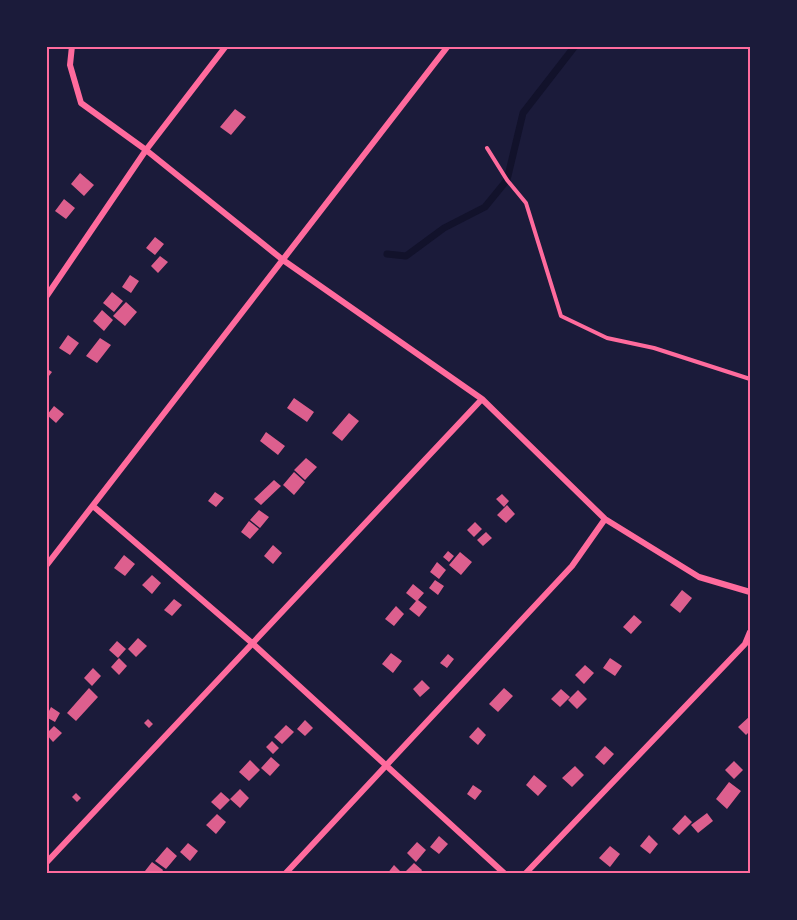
<svg xmlns="http://www.w3.org/2000/svg" width="797" height="920" viewBox="0 0 797 920" font-family="Rubik,sans-serif">
<rect width="100%" height="100%" fill="#1b1b3a"/>
<g fill="none" stroke-linecap="round" stroke-linejoin="round">
<!-- stream -->
<path stroke="#12122b" stroke-width="7" d="M387,254L406,256L444,228L485,207L507,180L523,113L575,46"/>
</g>
<!-- building -->
<path fill="#dd5f8e" d="M235,109L246,117L231,135L220,127Z
M80,173L94,185L84,196L71,184Z
M64,199L75,208L66,219L55,211Z
M155,237L164,244L155,255L146,248Z
M160,256L168,262L158,273L151,266Z
M130,275L139,281L131,293L122,287Z
M112,292L123,301L114,312L103,303Z
M126,302L137,312L125,326L113,316Z
M102,310L113,320L104,331L93,321Z
M68,335L79,343L70,355L59,348Z
M100,338L111,345L97,363L86,356Z
M46,368L52,372L46,380Z
M294,398L314,412L307,422L287,408Z
M54,406L64,414L56,423L47,415Z
M349,413L359,421L342,441L332,433Z
M266,432L285,446L278,455L260,441Z
M306,458L317,467L305,480L294,470Z
M294,472L305,482L294,495L283,485Z
M274,480L281,486L261,505L254,499Z
M215,492L224,498L216,507L208,501Z
M502,494L509,501L504,507L496,499Z
M507,505L515,514L506,523L497,515Z
M259,510L269,517L260,528L250,520Z
M249,521L259,529L250,539L241,532Z
M475,522L482,529L474,537L467,530Z
M486,532L492,538L483,546L477,540Z
M273,545L282,553L273,564L264,556Z
M448,551L454,556L449,562L443,557Z
M460,552L472,562L461,575L449,565Z
M124,555L135,564L125,576L114,568Z
M437,562L446,570L439,579L430,572Z
M152,575L161,583L152,594L142,585Z
M435,580L444,586L438,595L429,588Z
M413,584L424,593L418,600L427,607L419,617L409,609L416,601L406,593Z
M682,590L692,598L680,613L670,605Z
M174,599L182,605L172,616L164,610Z
M396,606L404,614L394,626L385,619Z
M634,615L642,622L631,634L623,627Z
M138,638L147,646L136,657L128,649Z
M117,641L126,649L118,658L109,650Z
M391,653L402,661L393,673L382,664Z
M448,654L454,659L447,668L440,663Z
M119,658L127,666L119,675L111,667Z
M610,658L622,666L615,676L603,668Z
M585,665L594,673L584,684L575,675Z
M93,668L101,676L92,686L84,678Z
M422,680L430,688L420,697L413,689Z
M89,688L98,697L76,721L67,713Z
M504,688L513,696L498,712L489,704Z
M561,689L570,697L560,707L551,699Z
M578,690L587,699L577,709L568,700Z
M51,707L60,713L55,722L46,717Z
M750,716V731L746,735L738,727Z
M148,719L153,724L149,728L144,723Z
M305,720L313,728L305,736L297,729Z
M286,725L294,732L282,744L274,737Z
M54,726L62,733L53,742L46,734Z
M478,727L486,735L478,745L469,737Z
M272,741L279,748L273,754L266,747Z
M605,746L614,754L604,765L595,757Z
M271,757L280,765L270,776L261,768Z
M250,760L260,770L249,781L239,772Z
M734,761L743,770L734,779L725,770Z
M575,766L584,775L572,787L562,778Z
M534,775L547,786L538,796L526,785Z
M729,782L741,791L727,809L716,799Z
M473,785L482,791L475,800L467,794Z
M240,789L249,798L240,808L230,799Z
M221,792L230,800L220,810L211,802Z
M76,793L81,798L77,802L72,797Z
M707,813L713,821L698,833L691,825Z
M217,814L226,822L216,834L206,825Z
M685,815L692,822L679,835L672,829Z
M649,835L658,844L650,854L640,846Z
M439,836L448,844L439,854L430,847Z
M417,842L426,850L416,862L407,853Z
M188,843L198,851L190,861L180,852Z
M610,846L620,854L610,867L599,858Z
M167,847L177,856L166,869L155,861Z
M152,862L163,870L161,874H149L145,871Z
M414,863L422,870L420,874H406L405,872Z
M394,865L403,874H387Z"/>
<g fill="none" stroke-linecap="round" stroke-linejoin="round">
<!-- path -->
<path stroke="#ff6b9d" stroke-width="4" d="M487,148L507,180L526,203L561,316L607,338L654,348L750,379"/>
<!-- minor -->
<path stroke="#ff6b9d" stroke-width="6" d="M72,46L70,65L81,103L146,150L283,260L482,399L605,519L699,577L750,592
M46,297L146,150L226,46
M93,506L252,643L505,874
M46,566L448,46
M46,863L482,399
M285,874L572,566L605,519
M525,874L745,644L750,632"/>
</g>
<!-- border -->
<rect width="797" height="920" fill="none" stroke="#1b1b3a" stroke-width="96"/>
<rect x="48" y="48" width="701" height="824" fill="none" stroke="#ff6b9d" stroke-width="2"/>
</svg>
